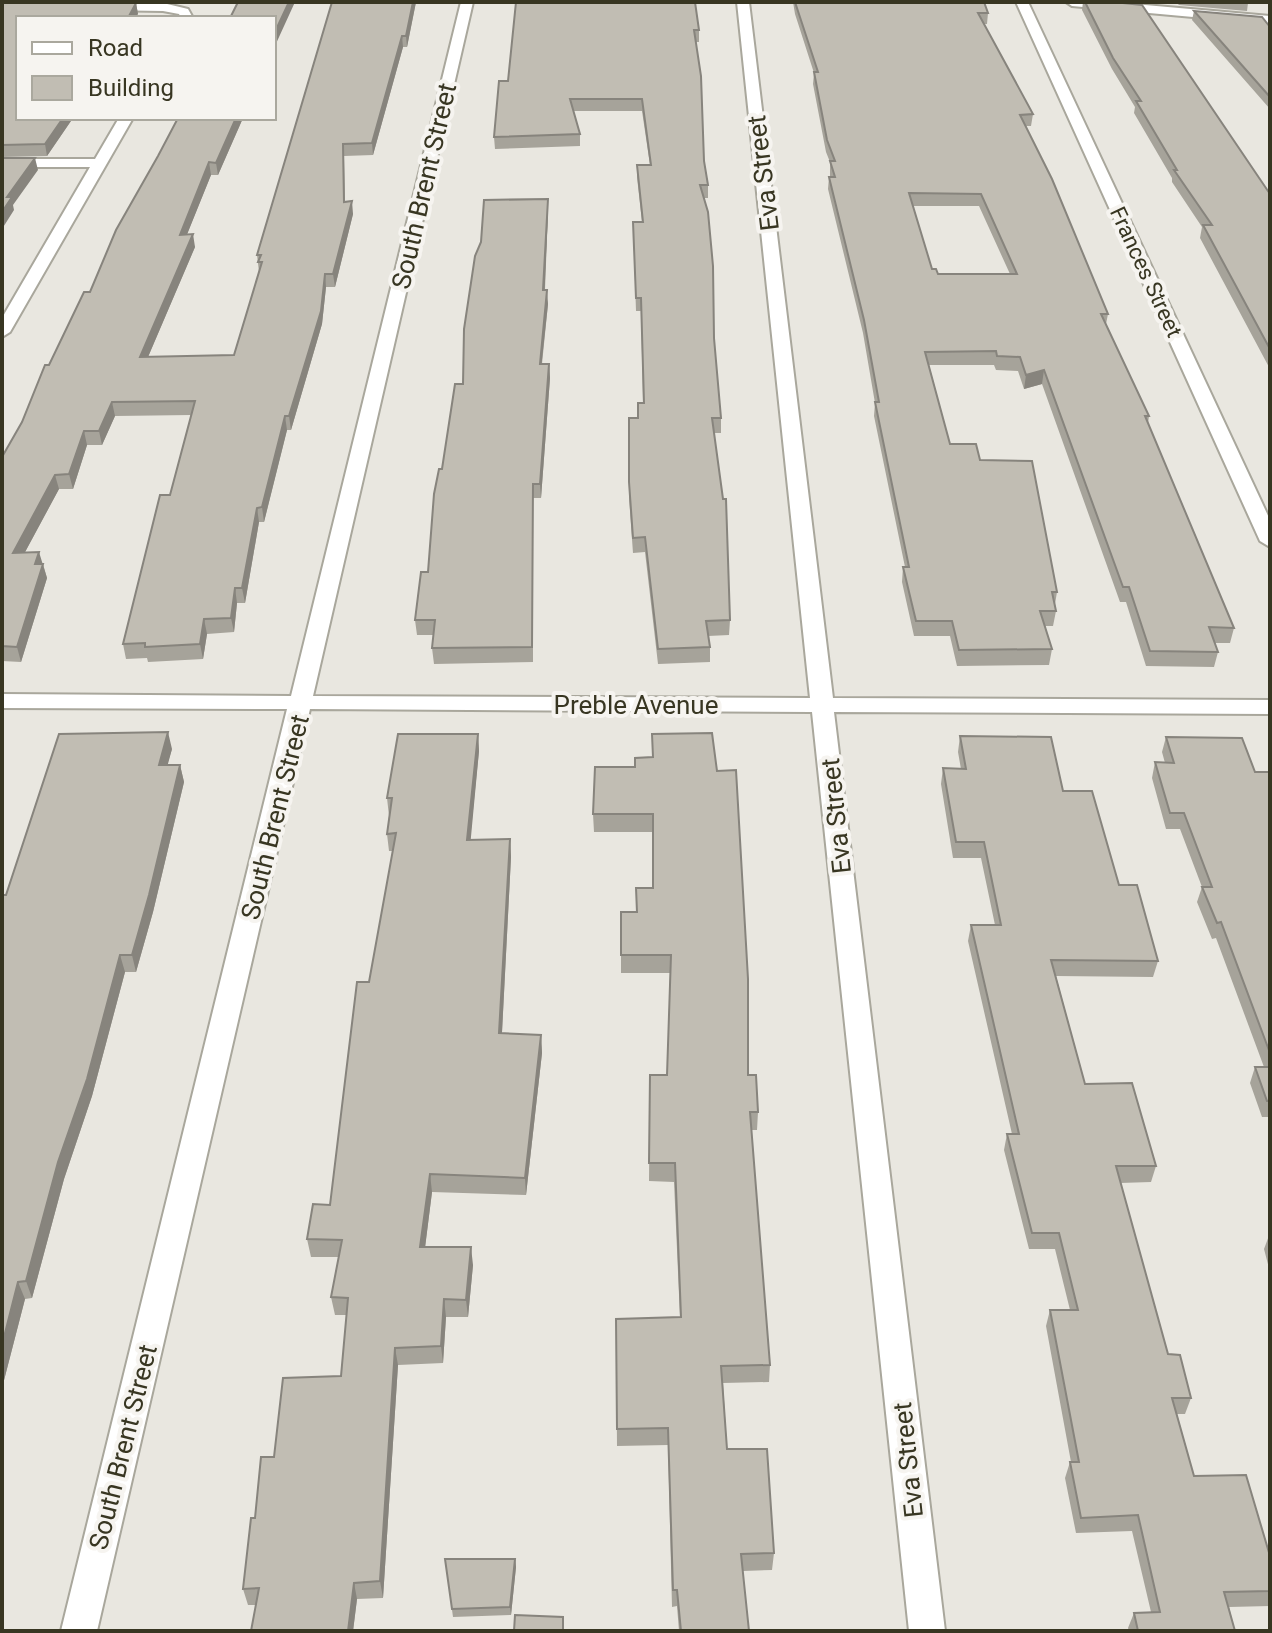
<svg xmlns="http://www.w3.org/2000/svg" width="1272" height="1633" viewBox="0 0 1272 1633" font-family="Roboto,sans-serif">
<rect width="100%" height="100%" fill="#e9e7e0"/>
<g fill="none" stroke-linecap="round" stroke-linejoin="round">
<defs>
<path id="minor" d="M461,2H473L313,696L810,698L737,2H749L833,698L1270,700V714L834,712L945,1631H909L812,712L310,709L97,1631H61L287,709L2,708V694L291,696Z
M1016,2H1028L1270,520V547L1260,541Z
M1066,2H1111L1270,16V24L1072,6Z
M104,3H163L188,9L193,18H181L179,14L163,11L100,10L98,7Z
M119,118H133L10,332L2,337V318L90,167H2V159H95Z"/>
</defs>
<!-- minor casing -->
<use href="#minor" stroke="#a9a79c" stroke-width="4"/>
<!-- minor -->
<use href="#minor" fill="#fff" fill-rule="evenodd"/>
</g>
<!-- wall -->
<path fill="#a6a39a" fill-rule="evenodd" d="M332,2H416L407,47H403L373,155L344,156L345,202L353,214L335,287H326L322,324L291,430H287L264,522H259L245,603H237L234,632L207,634L203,659L148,662L147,658L126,659L123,644L170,495L191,415L115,416L102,445H87L73,489H59L25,552L43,564L47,578L21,662L2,661V457L22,422L49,365L90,292L158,156L243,118L218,175H211L187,234L195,247L148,357L234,355L259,272L257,255Z
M516,2L699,30V42H696L704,161L708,185V198H703L714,338L721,418V433H714L730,620L729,635L708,636L710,647V662L658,664L645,552L633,553L629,497V418H638L643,403L641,311H636L633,222H642L637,177V165H650L642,111H573L580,134V146L495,149L494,137L508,81Z
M793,2H984L988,13L987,24H984L1033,114L1031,126H1026L1108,314L1106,324L1149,416L1148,423L1234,628L1230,643H1215L1218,652L1214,667L1146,666L1126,602H1120L1042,384L1024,389L1018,371L996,370L994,365H929L950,444L980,460L1057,592L1055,604L1056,611L1053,626H1045L1052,649L1049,665L957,666L950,636H914L902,582L903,567H905L874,416L875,403L863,333L828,189L829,177H830V162L826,152L813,84L814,73L795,14ZM913,206H979L1010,274H938L932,269Z
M1083,2H1113L1270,194V369L1200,238L1202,227L1172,182V178L1134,113L1135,107L1112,69L1082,10Z
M1176,2H1248V3L1247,11L1179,5Z
M2,3H136L138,14L18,118H73L47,156L2,157Z
M1194,11L1270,27V109L1192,20Z
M548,212L545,290L548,304L542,364H549L550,378L541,498H533V662L434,664L432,648L434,635H417L415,620L428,572L442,469L463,384L481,242Z
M478,734L479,751L470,840L510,839L511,857L502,1033L541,1035L542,1053L526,1195L432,1192L425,1247L473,1265L468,1317H446L443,1363L398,1365L383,1598L357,1599L353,1631H251L256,1605H248L243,1589L255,1518L274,1457L341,1376L347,1315H335L331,1297L339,1257H311L307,1239L330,1205L393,851H389L387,834L389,816L387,798Z
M652,734L758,1112L757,1130H751L770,1365L769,1382L723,1383L727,1449L774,1553L772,1570L743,1571L749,1631H679L677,1606L672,1607L668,1445L617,1446L616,1319L680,1317L674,1182L649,1181L650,1075H667L670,973H621V912H637L653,888V832H594L593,814L635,767V758L652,757Z
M960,736L1063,791L1119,885L1158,961L1153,977L1056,976L1085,1084L1156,1166L1151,1182L1120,1183L1168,1354L1191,1398L1185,1414H1177L1194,1476L1270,1556V1606L1229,1607L1235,1631H1129L1128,1628L1134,1613L1151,1612L1132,1531L1076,1533L1065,1478L1070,1462H1071L1046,1326L1050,1310H1070L1055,1249H1029L1004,1150L1007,1134H1012L968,941L971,925H995L981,858H953L941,784L943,768L961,769L958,752Z
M1166,737L1255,772H1270V1117H1262L1250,1083L1255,1067H1264L1216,938L1212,939L1197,902L1202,887L1180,829H1166L1152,778L1155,762L1165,763L1162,752Z
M172,749L167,765H180L184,782L153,912L136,972H125L92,1096L64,1179L32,1298L25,1299L2,1388L6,895Z
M1270,1233V1272L1264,1249Z
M445,1559H515L516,1567L511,1615L453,1617Z"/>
<!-- shaded-wall -->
<path fill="#87847d" d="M289,2H295L274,48V34Z
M413,2H416L407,47L406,36Z
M136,3L138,14L135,18H128Z
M402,36L403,47L373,155L372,143Z
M63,118H73L47,156L45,144Z
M236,118H243L218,175L216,163Z
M35,158L38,170L13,205L14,210L2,229V212L7,197Z
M209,162L211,175L182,247L180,235Z
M548,199V212L544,304L543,290Z
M352,201L353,214L335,287L333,274Z
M193,234L195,247L142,371L140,357Z
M325,274L326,287L322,324L291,430L289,416Z
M547,290L548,304L540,378V364Z
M549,364L550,378L541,498L540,484Z
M1044,370L1042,384L1024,389L1026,375Z
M112,402L115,416L102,445L99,431Z
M285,416L287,430L264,522L262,507Z
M84,431L87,445L73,489L69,474Z
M55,475L59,489L17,567L13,553Z
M257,508L259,522L245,603L242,588Z
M39,552L47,578L21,662L17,647L35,564Z
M235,588L237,603L234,632L231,618Z
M204,619L207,634L203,659L200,644Z
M168,732L172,749L163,782L159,765Z
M478,734L479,751L469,858L467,840Z
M180,765L184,782L153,912L136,972L132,955Z
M510,839L511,857L501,1051L499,1033Z
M120,955L125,972L92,1096L64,1179L32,1298L26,1281L58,1162Z
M541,1035L542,1053L526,1195L525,1178Z
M430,1174L432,1192L423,1264L420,1247Z
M471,1247L473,1265L468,1317L466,1300Z
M18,1282L25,1299L2,1388V1345Z
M444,1299L446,1317L443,1363L441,1346Z
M395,1348L398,1365L383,1598L380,1581Z
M515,1559L516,1567L511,1615L510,1607Z
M354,1583L357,1599L353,1631H348Z"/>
<!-- building -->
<path fill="#c1bdb3" stroke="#87847d" stroke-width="2" fill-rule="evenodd" d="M238,2H289L274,34V18H230Z
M332,2H413L406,36H402L372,143L343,144L344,202L352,201L333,274H325L321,311L289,416H285L262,507L257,508L242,588H235L231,618L204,619L200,644L145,647V643L123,644L160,495H170L195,401L112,402L99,431H84L69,474L55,475L13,553L39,552L35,564H43L17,647L2,646V457L22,422L45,365H49L84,292H90L116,230L158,156L178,118H236L216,163L209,162L180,235L193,234L140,357L234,355L262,262H258L261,255H257Z
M516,2H695L699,30H694L701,76L704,161L708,185H700L708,212L713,266L714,338L721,418H712L723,499H726L730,620L706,621L710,647L658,649L645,537L633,538L629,482V418H638V403H644L641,298H636L633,222H643L637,165H651L642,99H570L580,134L494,137L499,81H508Z
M795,2H984L988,13H978L1033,114L1020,115L1052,179L1108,314H1101L1149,416H1145L1234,628L1209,627L1218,652L1150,651L1129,587H1123L1044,370L1026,375L1020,357L997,356L996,351L925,352L950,444H976L980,460L1032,461L1057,592H1052L1056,611H1040L1052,649L959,650L952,621H916L903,567H909L875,402H879L864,320L829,177H835L830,161H835L827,140L814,72H818ZM909,193L981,194L1017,274H938L936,269H932Z
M1085,2H1113L1142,5L1270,194V349L1203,225H1212L1174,170H1177L1136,101H1141L1113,58Z
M2,3H136L128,18H18V118H63L45,144L2,145Z
M1194,11L1262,17L1270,27V97Z
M2,158H35L7,197H12L2,212Z
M548,199L543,290H547L540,364H549L540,484H533L532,647L432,648L435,620H415L421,572H428L434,494L439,469H442L455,384H463L464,329L475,256L481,242L484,200Z
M168,732L159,765H180L149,895L132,955H120L87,1079L58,1162L26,1281L18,1282L2,1345V895H6L59,734Z
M712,733L717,771L736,770L748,979V1075H756L758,1112H750L770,1365L721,1366L727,1449H767L774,1553L741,1554L749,1631H681L677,1590H673L668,1428L617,1429L616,1319L681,1317L675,1163H649L650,1075H667L671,955H621V912H637L636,888H653V814H593L595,767H635V758L653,757L652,734Z
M398,734H478L467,840L510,839L499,1033L541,1035L525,1178L430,1174L420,1247H471L466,1300L444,1299L441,1346L395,1348L380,1581L354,1583L348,1631H251L259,1588L243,1589L251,1518H255L261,1457H274L283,1378L341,1376L348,1298L331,1297L342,1240L307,1239L313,1204L330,1205L357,982H369L396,833L387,834L392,798H387Z
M960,736L1051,737L1063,791H1092L1119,885H1137L1158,961L1051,960L1085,1084L1132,1083L1156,1166H1116L1168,1354L1180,1355L1191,1398H1172L1194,1476L1246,1475L1270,1556V1591L1224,1592L1235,1631H1138L1134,1613L1160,1612L1138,1515L1081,1518L1070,1462H1079L1050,1310H1078L1059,1233H1032L1007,1134H1019L971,925H1001L984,842H956L943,768L966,769Z
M1166,737L1242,738L1255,772H1270V1053L1221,922L1217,923L1202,887H1212L1184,813H1170L1155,762L1174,763Z
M1255,1067H1270V1101H1267Z
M445,1559H515L510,1607L452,1609Z
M515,1615L563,1617V1631H514Z"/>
<g text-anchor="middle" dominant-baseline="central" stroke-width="8" stroke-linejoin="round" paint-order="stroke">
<!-- far-street labels -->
<g font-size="22" fill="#383622" stroke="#f6f4f0">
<text transform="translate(1146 272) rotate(65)">Frances Street</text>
</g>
<!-- street labels -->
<g font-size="26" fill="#383622" stroke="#f6f4f0">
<text transform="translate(763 173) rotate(-97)">Eva Street</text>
<text transform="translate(424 186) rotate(-77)">South Brent Street</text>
<text x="636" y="705">Preble Avenue</text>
<text transform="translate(836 816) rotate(-96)">Eva Street</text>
<text transform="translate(275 817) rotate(-76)">South Brent Street</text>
<text transform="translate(123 1447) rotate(-76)">South Brent Street</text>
<text transform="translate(908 1460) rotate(-96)">Eva Street</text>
</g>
</g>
<!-- border -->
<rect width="1272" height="1633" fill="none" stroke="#383622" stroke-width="8"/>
<!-- legend -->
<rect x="16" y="16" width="260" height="104" fill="#f6f4f0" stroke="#aaa89e" stroke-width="2"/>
<rect x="32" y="42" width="40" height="12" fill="#ffffff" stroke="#aaa89e" stroke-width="2"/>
<text x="88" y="56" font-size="24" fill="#383622">Road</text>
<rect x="32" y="76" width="40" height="24" fill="#c1bdb3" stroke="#aaa89e" stroke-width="2"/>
<text x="88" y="96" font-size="24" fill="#383622">Building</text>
</svg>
